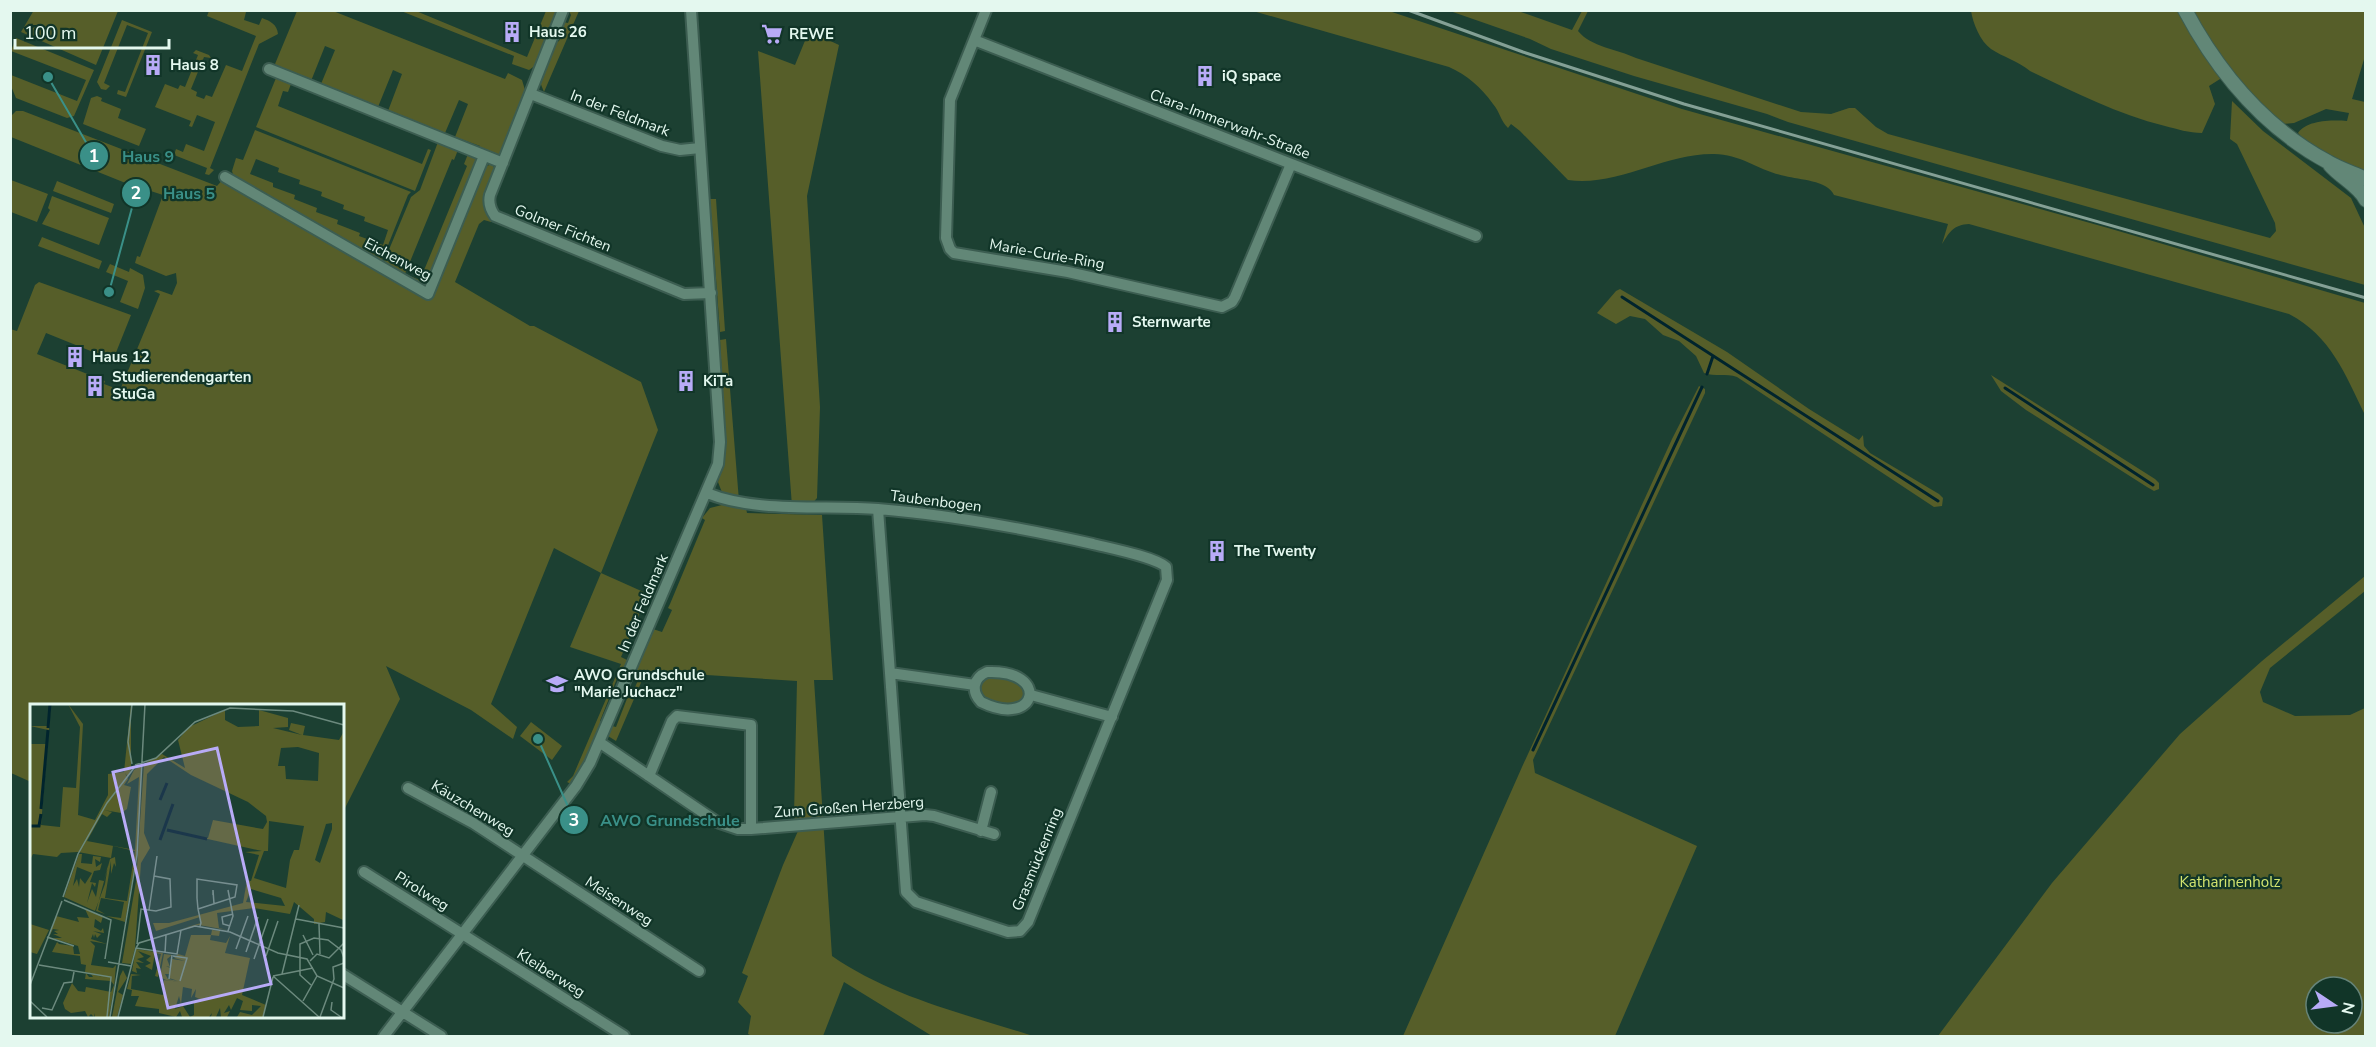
<svg xmlns="http://www.w3.org/2000/svg" width="2376" height="1047" viewBox="0 0 2376 1047" font-family="'Nunito Sans',sans-serif">
<rect width="100%" height="100%" fill="#1c4032"/>
<!-- green -->
<path fill="#565e29" fill-rule="evenodd" d="M34,10H118V11L96,65L21,32Z
M209,11H241L246,12L244,20L259,25L262,18C270,21 277,24 278,34L259,44L210,168L214,170L209,175L205,174L207,168L174,155L176,149L183,152L186,144L204,151L215,122L197,115L192,127L189,126L191,121L155,107L165,84L178,89L180,85L185,87L198,55L193,53L196,50L209,55L211,58L204,57L191,89L197,92L196,96L204,99L206,95L212,97L226,65L242,71L256,36L207,16Z
M297,11H333L505,79L508,73L522,80L525,90L500,154L495,156L478,150L480,146L455,137L468,104L459,100L445,133L388,111L402,74L393,70L378,107L321,84L335,50L325,46L311,81L276,67L275,64Z
M401,11H416L527,57L546,11H558L536,65L529,70L512,64L514,56Z
M569,11H579L544,92L540,82L555,43L559,41L563,33L560,30L563,22L568,23L571,15Z
M1253,11H1389L1682,109L2108,228L2365,303V415C2345,374 2331,336 2289,314L1969,224C1954,225 1950,231 1942,244L1948,224L1834,195C1827,180 1800,180 1785,176C1759,171 1740,153 1712,154C1663,154 1617,187 1568,180L1520,131L1511,124L1508,128C1500,120 1500,112 1493,104C1481,87 1467,75 1449,67Z
M1450,11H1518L1572,30L1582,11H1588L1578,31C1591,47 1617,49 1636,58L1801,112L1831,114L1849,108H1855L1876,127L1888,134L2270,238L2276,231L2275,223L2237,144L2230,139L2232,101L2263,131L2351,198L2365,228V285L1788,122L1767,114L1634,76L1551,49L1530,39Z
M1971,11H2365V56L2352,99L2365,102V174L2304,140L2298,133C2307,120 2332,120 2347,121L2349,113L2326,109L2294,123L2283,124L2258,101L2231,72L2209,86L2215,104L2202,133C2189,133 2177,129 2165,126C2117,114 2074,92 2030,71C2018,61 2003,57 1991,49C1980,41 1973,23 1971,11Z
M122,20L152,32L126,97L117,94L118,90L125,92L148,33L127,25L104,83L110,86L106,90L101,89L97,82Z
M809,31L839,45L807,196L820,407L817,498L810,506H792L758,51L795,65Z
M16,38L94,70L74,116L67,118L16,98L11,86V75L77,101L86,80L11,51Z
M276,78L291,84L288,92L283,91L278,106L422,164L428,149L431,150L415,191L256,127Z
M97,96L102,98L101,101L121,109L118,118L146,129L139,146L83,124L91,98Z
M16,111H23L217,186L225,177H234L232,171L236,158L243,160L255,130L411,192L408,195L381,263L383,264L411,197L420,190L438,142L458,150L454,160L452,159L405,274L420,280L467,166L464,164L468,154L475,157L476,162L430,281L419,284L428,294L484,167L492,164L496,171L493,219L491,222L484,220L479,224L455,282L530,326H534L641,382L658,430L601,573L648,594L621,657L629,661L625,673L620,671L600,721L603,723L587,761L571,784L567,782L573,776L621,664L570,647L601,573L554,548L491,704L517,727L513,739L471,710L386,666L400,699L342,814V705H32L31,782L11,773L10,329L17,331L35,285L39,282L131,315L113,360L46,333L37,354L105,381L104,384L120,390L160,294L154,291L158,290L172,295L177,283L176,273L166,276L135,263L137,256L140,257L163,195L123,182L11,137V116ZM256,159L279,168L278,172L300,180L299,184L322,192L321,196L344,205L343,209L365,217L364,221L388,230L383,245L359,236L360,233L337,224L338,220L316,212L317,208L294,199L295,195L273,187V183L250,174Z
M11,180L48,194L37,222L11,212Z
M57,181L114,204L111,213L53,191Z
M52,196L109,218L99,245L42,224L50,210L48,208Z
M710,199H716L725,331L720,332Z
M42,237L102,261L99,269L38,246Z
M110,264L129,272L130,268L143,275L145,288L138,309L120,302L128,281L106,272Z
M1620,289L1727,352L1809,409L1859,440L1863,435L1864,446L1870,453L1939,494L1943,498L1942,506L1934,507L1737,377C1726,373 1715,377 1704,373L1696,356L1679,341L1663,335L1645,319L1630,316L1616,324L1597,313L1616,291Z
M726,339L739,501L723,495L718,482L726,451L720,340Z
M1991,375L2155,479L2159,483V489L2154,491L2147,487L2026,410L2001,391Z
M1699,386L1705,389V393L1533,760L1535,773L1697,846L1615,1036H1403L1522,767L1672,439Z
M722,505L746,508L747,513L822,515L833,680H814L832,956C891,997 965,1014 1033,1036H932L844,982L823,1036H752L748,1034L751,1016L738,1002L748,976L742,973L783,865L798,831L794,816L797,681L646,671L616,741L608,736L612,726L616,727L630,691L633,692L639,678L633,675L653,629L662,632L672,610L668,608L670,604L705,520L702,518L710,508Z
M2365,576V591L2270,668L2260,692L2263,702L2295,716L2350,715L2365,708V1036H1938L2052,883L2180,734L2262,661ZM2316,987H2352V1023H2316Z
M988,676L1021,682L1027,696L1016,706L989,702L981,696L979,686Z
M531,722L562,746L552,760L520,736Z"/>
<g fill="none" stroke-linecap="round" stroke-linejoin="round">
<!-- stream -->
<path stroke="#00242d" stroke-width="3" d="M1622,297L1938,501
M1707,374L1713,356
M2005,388L2153,485
M1533,750L1702,387"/>
<defs>
<path id="minor" d="M563,10L490,195C488,203 490,209 495,216L684,294L711,293
M986,10L950,100L946,238L950,249L954,253L1068,272L1222,307L1232,302L1235,297L1291,164
M974,40L1476,236
M269,69L503,163
M531,94L662,146L680,150L700,148
M225,177L428,294L484,156
M707,493C755,513 825,505 878,509C951,515 1022,528 1093,544C1109,548 1155,557 1166,567L1167,580L1028,922L1020,931L1008,932L916,902L906,892L878,509
M987,672C1051,669 1038,730 981,702C971,691 973,678 987,672Z
M890,673L975,685
M1031,695L1112,717
M599,742L717,822L738,829H751L925,815L934,816L994,834
M649,776L672,721L677,716L751,725V829
M408,788L473,823L699,971
M981,831L991,792
M364,872L624,1036
M342,974L441,1036
M384,1036L576,786L590,763L718,464L720,442L691,10"/>
<path id="tertiary" d="M2185,10C2218,72 2265,128 2328,162C2340,169 2353,173 2366,179
M2330,165C2340,177 2359,186 2366,200"/>
</defs>
<!-- minor casing -->
<use href="#minor" stroke="#3c5d51" stroke-width="14"/>
<!-- tertiary casing -->
<use href="#tertiary" stroke="#3c5d51" stroke-width="16"/>
<!-- minor -->
<use href="#minor" stroke="#628777" stroke-width="10"/>
<!-- tertiary -->
<use href="#tertiary" stroke="#628777" stroke-width="14"/>
<!-- rail -->
<path stroke="#84a095" stroke-width="3" d="M1408,10L1523,52L1684,104L2366,298"/>
</g>
<!-- icons -->
<defs>
<symbol id="building-bare" viewBox="-9 -9 18 18"><path d="M-4-6H4V6H1V3H-1V6H-4ZM-2.5-4.3h1.7v1.8h-1.7ZM.8-4.3h1.7v1.8H.8ZM-2.5-1h1.7V.8h-1.7ZM.8-1h1.7V.8H.8Z" fill="#b8abf7" stroke="#113528" stroke-width="2.5" paint-order="stroke"/></symbol>
<symbol id="supermarket-bare" viewBox="-9 -9 18 18"><path d="M-6-5.5h2.5l.6 2H6L4.5 2H-2.5L-4.4-4H-6ZM-1.5 3.2a1.3 1.3 0 1 0 .1 0ZM3 3.2a1.3 1.3 0 1 0 .1 0Z" fill="#b8abf7" stroke="#113528" stroke-width="2.5" paint-order="stroke"/></symbol>
<symbol id="school-bare" viewBox="-9 -9 18 18"><path d="M0-5L7-2L0 1L-7-2ZM-4 1L0 2.5L4 1V4Q0 6-4 4Z" fill="#b8abf7" stroke="#113528" stroke-width="2.5" paint-order="stroke"/></symbol>
</defs>
<g fill-rule="evenodd">
<use href="#building-bare" x="497" y="17" width="30" height="30"/>
<use href="#supermarket-bare" x="757" y="19" width="30" height="30"/>
<use href="#building-bare" x="138" y="50" width="30" height="30"/>
<use href="#building-bare" x="1190" y="61" width="30" height="30"/>
<use href="#building-bare" x="1100" y="307" width="30" height="30"/>
<use href="#building-bare" x="60" y="342" width="30" height="30"/>
<use href="#building-bare" x="671" y="366" width="30" height="30"/>
<use href="#building-bare" x="80" y="371" width="30" height="30"/>
<use href="#building-bare" x="1202" y="536" width="30" height="30"/>
<use href="#school-bare" x="542" y="669" width="30" height="30"/>
</g>
<g text-anchor="middle" dominant-baseline="central" stroke-width="4.5" stroke-linejoin="round" paint-order="stroke">
<!-- poi labels -->
<g font-size="15" font-weight="bold" fill="#e4f8ef" stroke="#113528" text-anchor="start">
<text x="529" y="32">Haus 26</text>
<text x="789" y="34">REWE</text>
<text x="170" y="65">Haus 8</text>
<text x="1222" y="76">iQ space</text>
<text x="1132" y="322">Sternwarte</text>
<text x="92" y="357">Haus 12</text>
<text x="112" y="377">Studierendengarten<tspan x="112" dy="17">StuGa</tspan></text>
<text x="703" y="381">KiTa</text>
<text x="1234" y="551">The Twenty</text>
<text x="574" y="675">AWO Grundschule<tspan x="574" dy="17">"Marie Juchacz"</tspan></text>
</g>
<!-- street labels -->
<g font-size="15" fill="#e4f8ef" stroke="#113528">
<text transform="translate(620 113) rotate(21)">In der Feldmark</text>
<text transform="translate(1230 124) rotate(21)">Clara-Immerwahr-Straße</text>
<text transform="translate(563 228) rotate(22)">Golmer Fichten</text>
<text transform="translate(1047 254) rotate(10)">Marie-Curie-Ring</text>
<text transform="translate(398 259) rotate(28)">Eichenweg</text>
<text transform="translate(936 501) rotate(7)">Taubenbogen</text>
<text transform="translate(643 603) rotate(-67)">In der Feldmark</text>
<text transform="translate(849 807) rotate(-4)">Zum Großen Herzberg</text>
<text transform="translate(473 808) rotate(31)">Käuzchenweg</text>
<text transform="translate(1037 859) rotate(-68)">Grasmückenring</text>
<text transform="translate(422 891) rotate(32)">Pirolweg</text>
<text transform="translate(619 901) rotate(33)">Meisenweg</text>
<text transform="translate(551 973) rotate(32)">Kleiberweg</text>
</g>
<!-- park labels -->
<g font-size="15" fill="#d5e670" stroke="#113528">
<text x="2230" y="882">Katharinenholz</text>
</g>
</g>
<!-- overview -->
<g transform="translate(30 704)">
<rect width="314" height="314" fill="#1c4032"/>
<path d="M21,0L11,121L30,123L33,83L46,84L50,23L38,0L53,20L48,111L65,116L78,91V70L94,68L101,0V65L98,73L95,69L98,75L94,81L101,83L97,105L91,109L74,106L82,108L77,113L72,110L57,137L105,146L109,73L97,80L104,66L112,61L107,149L88,258L95,218L76,212L91,214L94,198L71,194L68,206L75,210L66,207L80,155L85,153L86,163L84,159L81,170V157L75,194L97,197L105,147L83,142L81,154L48,148L31,149L27,153L3,150L0,156V40H16L18,26L0,22H18ZM195,6V16L208,23L229,22V6L258,14V23L243,24L272,31L259,26L261,19L275,22L273,31L309,36L313,29V216L296,208L295,218L284,220V215L264,198L260,210L224,204L187,209L189,224L197,226L169,221L154,224L171,219L170,213L126,227L123,219H139L213,199L217,176L221,177L229,151L215,148L232,147L137,126L178,134L183,116L233,125L237,118L236,112L218,98L161,71L134,53L117,70L114,129L120,144L111,159L105,244L101,260L92,259L106,177L114,60L132,50L155,64L148,36L159,23ZM268,43L289,49L288,77L256,75L255,62H248L251,44ZM239,117L274,122L269,146H264L260,156L256,184L224,174L234,147H238ZM302,119V125L290,159L285,156L296,120ZM221,185L251,194L255,202L216,198ZM49,150H52L51,159L62,160L63,152L71,153L70,158L65,155L66,163L72,159L70,166L64,167L60,178L66,179L65,183L62,179L57,199L62,185L66,193L69,176L74,177L78,161L75,180L65,207L34,193ZM47,163L62,169L55,180L50,174L49,183L47,175L43,182ZM55,205L73,212L71,219L65,215L64,223L71,227L73,224L74,229L63,227L71,230L67,234L65,230L64,234L63,230L61,235L77,240L60,237L65,242L61,261L83,264L86,261L84,284L79,313H65L64,309V313L61,310L58,313L55,307L41,309L35,305L33,299L42,279L48,287L55,288L56,283L81,288L84,281L81,277L55,275L56,269L59,273H63L61,270L77,274L55,268L56,261L51,260L50,252L22,248L27,238L29,240L43,242L44,250H50L48,242L22,234H32L23,230H28L24,227L29,226L23,225L19,233L26,212L49,218L47,213L59,214ZM0,220L19,226L7,250L0,248ZM182,226L190,227L189,232L181,231L180,236L196,239L200,232L195,249L220,254L212,291L236,301L233,313H207L210,308L222,311L231,302L222,301V307L210,306L213,297L207,294L201,306L199,301L194,309L200,307L197,313H191L190,304L186,313H181L182,309L179,313H152L150,307L146,313L129,309V305L105,302L109,292H101L102,286L97,285L101,270L111,271L102,272L101,285L133,291L134,276L151,278L136,276L130,273L134,250L142,251L137,255L140,263L136,262L140,264L139,270H135L138,275L148,277L139,274L142,255L155,257L144,254L148,250L155,252L161,231H181ZM153,283L162,285L161,294L166,285L165,293L170,295L164,297V311L160,313L153,302L145,305L149,292L151,300ZM106,245L133,249L128,273L125,272L131,250L125,249L122,266L115,262L121,259L116,256L121,252L108,247L114,253L107,255L114,259L106,258L111,265L106,264L107,269L102,267ZM93,266L97,274L88,288L93,291L87,313H82L90,272Z" fill="#565e29" fill-rule="evenodd"/>
<path fill="none" stroke="#00242d" stroke-width="3" d="M18,24L20,0M130,96L137,79M11,105L18,26M0,122H9L11,110M137,126L177,135M130,136L143,100"/>
<path fill="none" stroke="#6c8a7e" stroke-width="1.5" d="M102,60L98,38L102,0M105,61L126,54L165,18L200,4L263,7L314,21M183,191V186L184,200M33,193L48,150L77,99L104,64M34,196L81,216L75,255M168,205L205,193L207,181L167,175V194L168,205L171,219L170,222M119,206L127,152M266,215L314,224M289,220L290,250M200,222L193,220L192,213L203,210M198,227L203,212L198,186M273,231L283,251M17,233L44,242M107,240L111,205L126,207L141,203L140,175L124,172M106,244L109,239L165,222L200,228L248,249L277,255L287,272L314,284M106,244L147,250L151,226M206,245L218,212M216,248L228,213M135,249L136,231M143,252L157,254L150,277M236,252L248,217M224,255L238,215M280,257L287,250L299,254L314,239M78,258L101,262M9,261L81,273L77,313M252,270L269,201M243,272L289,313M243,272L283,264M139,275L142,251M0,281L32,197M281,281L270,271V240L284,234L298,236L311,246L314,254M0,297L17,313M273,297L287,272M302,298L301,306L311,313M12,304L22,306L34,279L42,278L44,268M80,313L107,151L115,0M88,313L106,244M233,313L243,273M290,313L304,275L303,263L314,259"/>
<path fill="#b8abf7" fill-opacity="0.15" stroke="#b8abf7" stroke-width="3" d="M187,44L241,280L138,304L83,68Z"/>
<rect width="314" height="314" fill="none" stroke="#e4f8ef" stroke-width="3"/>
</g>
<!-- callouts -->
<path fill="none" stroke="#3a9088" stroke-width="2" d="M48 77L94 156M109 292L136 193M538 739L574 820"/>
<g fill="#3a9088" stroke="#113528" stroke-width="2">
<circle cx="48" cy="77" r="6"/>
<circle cx="109" cy="292" r="6"/>
<circle cx="538" cy="739" r="6"/>
<circle cx="94" cy="156" r="15"/>
<circle cx="136" cy="193" r="15"/>
<circle cx="574" cy="820" r="15"/>
</g>
<g font-size="18" text-anchor="middle" font-weight="bold" fill="#fff">
<text x="94" y="162">1</text>
<text x="136" y="199">2</text>
<text x="574" y="826">3</text>
</g>
<g font-size="16" text-anchor="middle" font-weight="bold" fill="#3a9088" stroke="#113528" stroke-width="4.5" stroke-linejoin="round" paint-order="stroke">
<text x="148" y="162">Haus 9</text>
<text x="189" y="199">Haus 5</text>
<text x="670" y="826">AWO Grundschule</text>
</g>
<!-- border -->
<rect width="2376" height="1047" fill="none" stroke="#e4f8ef" stroke-width="24"/>
<!-- north arrow -->
<g transform="translate(2334 1005) rotate(103)"><circle r="28" fill="#113528" stroke="#658378" stroke-width="1.5"/>
<path d="M0-4.5L10 22L0 15L-10 22Z" fill="#b8abf7"/>
<text y="-9" font-size="16" font-weight="bold" text-anchor="middle" fill="#e4f8ef">N</text>
</g>
<!-- scale -->
<path d="M15 39v9h154v-9" fill="none" stroke="#e4f8ef" stroke-width="3"/>
<text x="24" y="39" font-size="18" fill="#e4f8ef" stroke="#113528" stroke-width="4.5" paint-order="stroke">100 m</text>
</svg>
